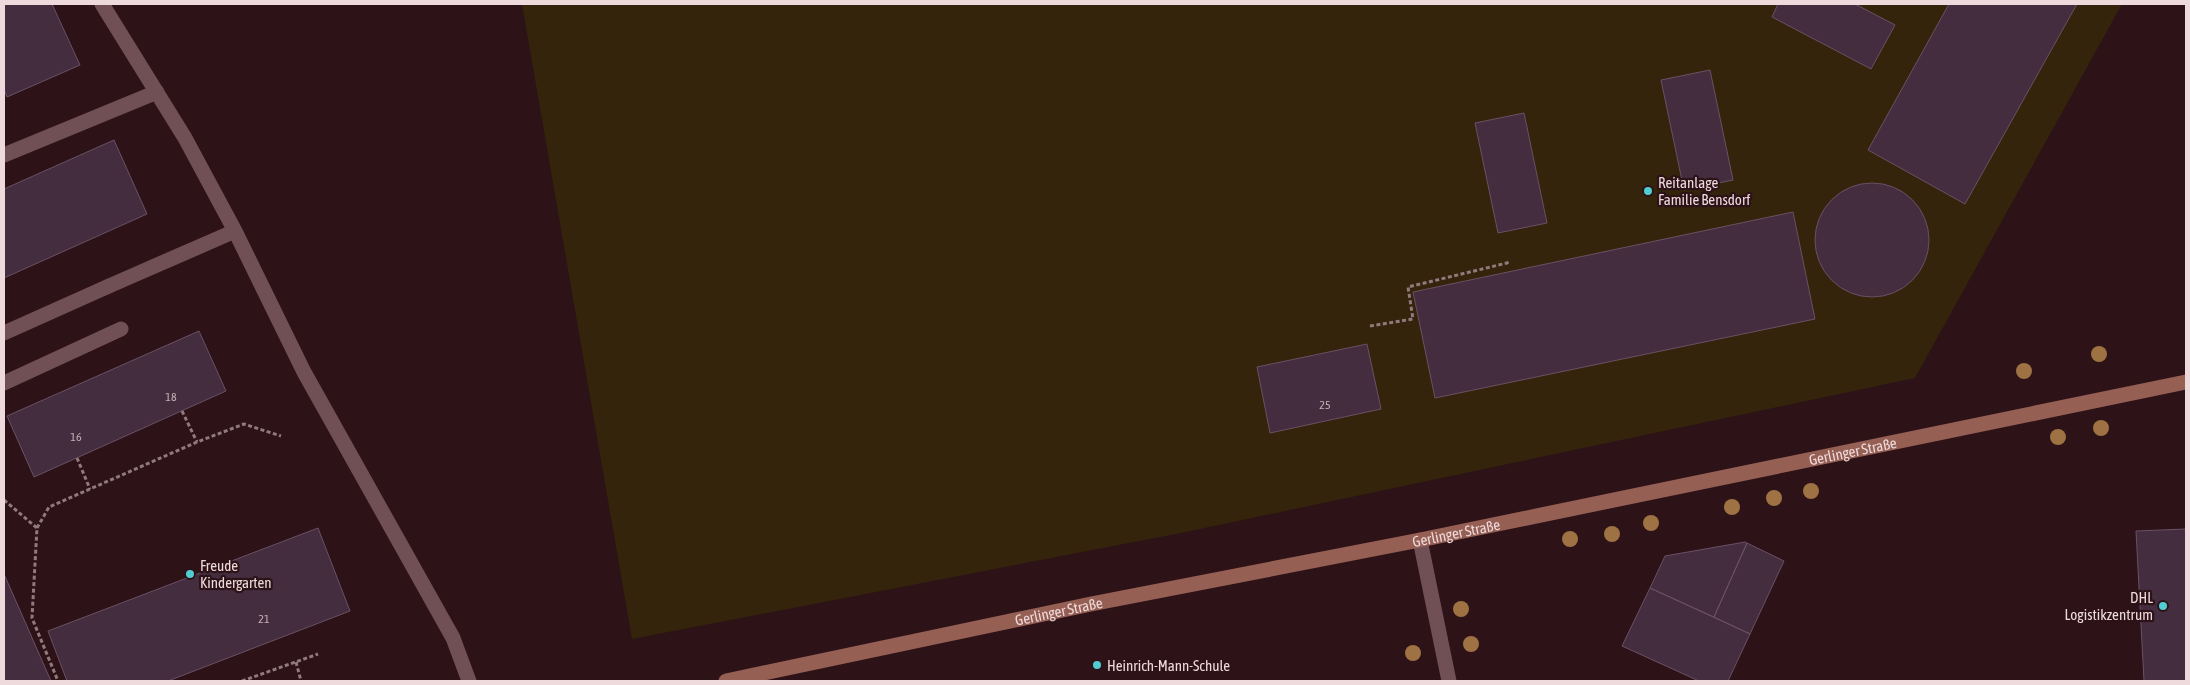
<svg xmlns="http://www.w3.org/2000/svg" width="2190" height="685" viewBox="0 0 2190 685" font-family="'Asap Condensed',sans-serif">
<rect width="100%" height="100%" fill="#2d1217"/>
<!-- green -->
<path fill="#33240b" d="M522,4H2122L1915,378L1181,533L632,639Z"/>
<!-- building -->
<path fill="#442d3e" stroke="#6a5164" d="M4,4H52L80,65L7,97L4,89Z
M1778,4H1855L1895,25L1871,69L1772,17Z
M1949,4H2077L1965,204L1868,150Z
M1710,70L1733,180L1684,190L1661,80Z
M1524,113L1547,223L1498,233L1475,123Z
M114,140L147,214L4,278V189Z
M1815 240a57 57 0 1 1 114 0a57 57 0 1 1-114 0Z
M1793,212L1815,319L1435,398L1413,292Z
M199,331L226,391L34,477L7,416Z
M1367,344L1381,409L1270,433L1257,367Z
M318,528L350,611L168,681H67L48,631Z
M2186,529V681H2144L2136,531Z
M1745,542L1747,543L1714,617L1650,588L1665,556Z
M1747,543L1784,561L1750,634L1714,617Z
M4,574L51,681H4Z
M1650,588L1750,634L1728,681H1699L1622,646Z"/>
<g fill="none" stroke-linecap="round" stroke-linejoin="round">
<!-- path -->
<path stroke="#917a7d" stroke-width="3" stroke-dasharray="4 2.5" stroke-linecap="butt" d="M1370,326L1413,319L1408,287L1511,262
M182,411L197,442
M77,458L90,489
M4,500L37,528L32,618L58,681
M37,528L49,507L197,442L244,424L281,436
M296,662L301,681
M242,681L318,654"/>
<!-- lane -->
<path stroke="#705054" stroke-width="15" d="M102,4L185,138L235,231L304,372L453,638L469,681
M4,155L157,92
M109,286L235,231"/>
<!-- street -->
<path stroke="#705054" stroke-width="15" d="M4,333L109,286
M4,383L121,329
M1420,540L1449,681"/>
<!-- secondary -->
<path stroke="#965f54" stroke-width="15" id="s1" d="M726,681L1091,604L1420,540L2186,382"/>
</g>
<!-- trees -->
<g fill="#9e7242">
<circle cx="2099" cy="354" r="8"/>
<circle cx="2024" cy="371" r="8"/>
<circle cx="2101" cy="428" r="8"/>
<circle cx="2058" cy="437" r="8"/>
<circle cx="1811" cy="491" r="8"/>
<circle cx="1774" cy="498" r="8"/>
<circle cx="1732" cy="507" r="8"/>
<circle cx="1651" cy="523" r="8"/>
<circle cx="1612" cy="534" r="8"/>
<circle cx="1570" cy="539" r="8"/>
<circle cx="1461" cy="609" r="8"/>
<circle cx="1471" cy="644" r="8"/>
<circle cx="1413" cy="653" r="8"/>
</g>
<!-- markers -->
<g fill="#51ccd3" stroke="#2d1217" stroke-width="2">
<circle cx="1648" cy="191" r="5"/>
<circle cx="190" cy="574" r="5"/>
<circle cx="2163" cy="606" r="5"/>
<circle cx="1097" cy="665" r="5"/>
</g>
<g text-anchor="middle" dominant-baseline="central" stroke-width="4.5" stroke-linejoin="round" paint-order="stroke">
<!-- number labels -->
<g font-size="12" fill="#c4afb4">
<text x="171" y="397">18</text>
<text x="1325" y="405">25</text>
<text x="76" y="437">16</text>
<text x="264" y="619">21</text>
</g>
<!-- poi labels -->
<g font-size="15" fill="#eedadc" stroke="#2d1217" text-anchor="start">
<text x="1658" y="182">Reitanlage<tspan x="1658" dy="17">Familie Bensdorf</tspan></text>
<text x="200" y="565">Freude<tspan x="200" dy="17">Kindergarten</tspan></text>
<text x="2153" y="597" text-anchor="end">DHL<tspan x="2153" dy="17">Logistikzentrum</tspan></text>
<text x="1107" y="665">Heinrich-Mann-Schule</text>
</g>
<!-- street labels -->
<g font-size="15" fill="#eedadc" stroke="#2d1217">
<text stroke="none"><textPath href="#s1" startOffset="1150">Gerlinger Straße</textPath></text>
<text stroke="none"><textPath href="#s1" startOffset="745">Gerlinger Straße</textPath></text>
<text stroke="none"><textPath href="#s1" startOffset="340">Gerlinger Straße</textPath></text>
</g>
</g>
<!-- border -->
<rect width="2190" height="685" fill="none" stroke="#eedadc" stroke-width="10"/>
</svg>
